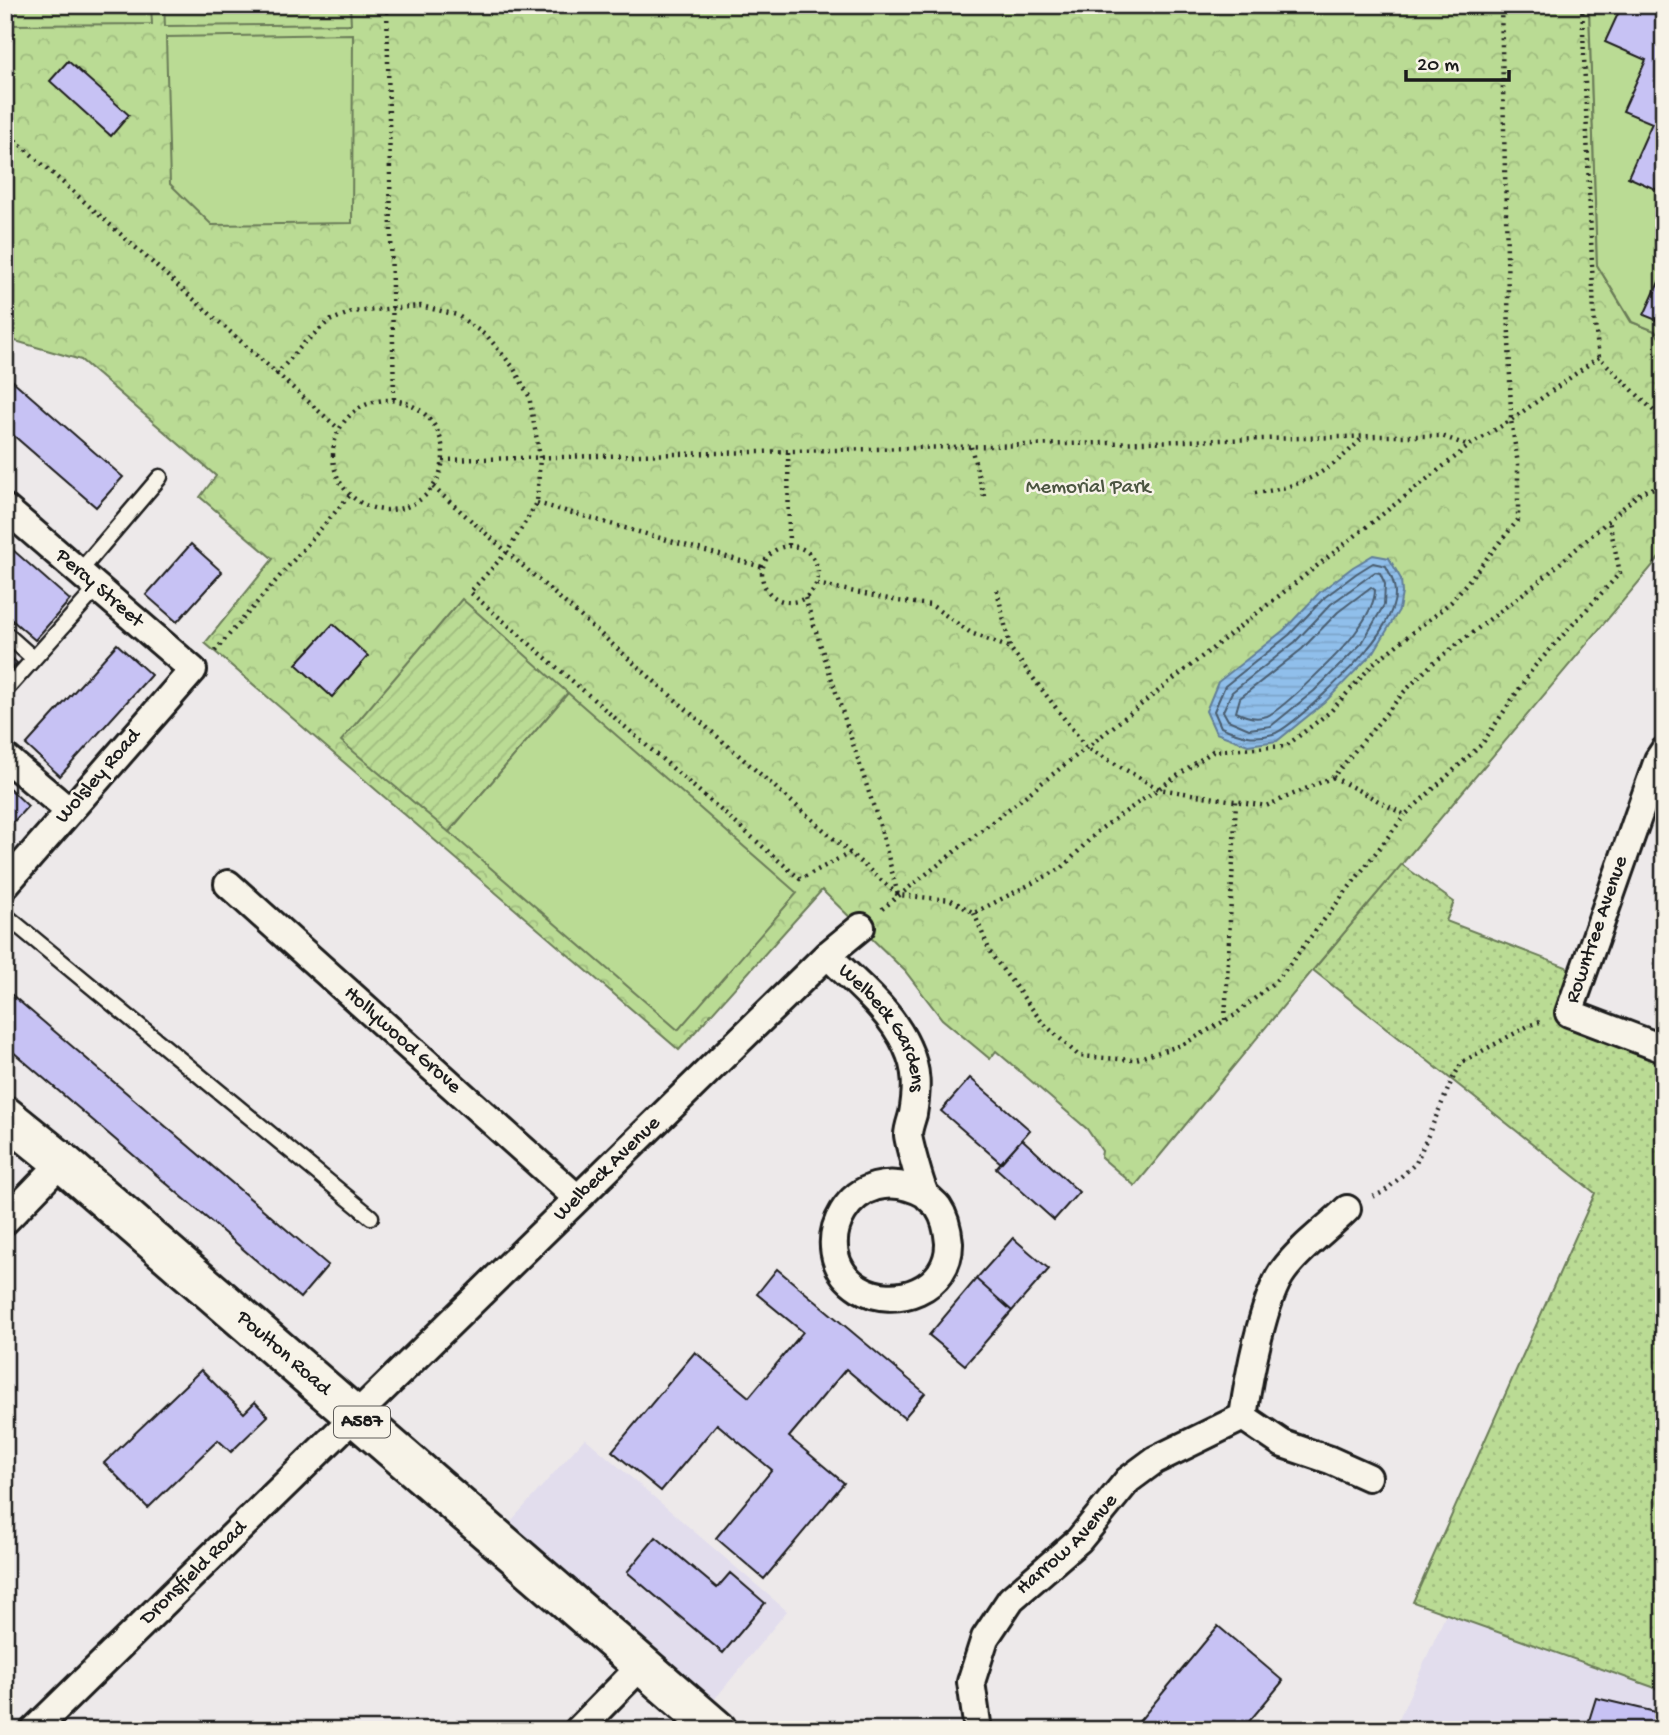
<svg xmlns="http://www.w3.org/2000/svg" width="1669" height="1735" viewBox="0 0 1669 1735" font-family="'Gochi Hand',sans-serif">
<defs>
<pattern id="grass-dots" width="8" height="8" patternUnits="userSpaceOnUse" patternTransform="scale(1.75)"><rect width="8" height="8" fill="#badb94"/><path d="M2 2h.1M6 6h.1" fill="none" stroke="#9fbb7f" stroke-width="1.8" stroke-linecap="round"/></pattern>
<pattern id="forest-crowns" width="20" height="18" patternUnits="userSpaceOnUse" patternTransform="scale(1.75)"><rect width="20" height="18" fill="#badb94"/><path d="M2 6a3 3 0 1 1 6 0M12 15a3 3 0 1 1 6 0" fill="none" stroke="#9fbb7f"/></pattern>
<pattern id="garden-furrows" width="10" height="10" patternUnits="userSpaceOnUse" patternTransform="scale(1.75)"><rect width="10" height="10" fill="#badb94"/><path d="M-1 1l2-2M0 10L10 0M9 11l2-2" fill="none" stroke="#9fbb7f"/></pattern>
<pattern id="water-rules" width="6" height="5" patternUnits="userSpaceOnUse" patternTransform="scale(1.75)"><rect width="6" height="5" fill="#90bfeb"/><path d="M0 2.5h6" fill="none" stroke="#7ca4c9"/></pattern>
</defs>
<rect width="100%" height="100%" fill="#ede9ea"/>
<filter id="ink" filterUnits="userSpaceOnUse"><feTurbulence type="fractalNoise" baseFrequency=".0143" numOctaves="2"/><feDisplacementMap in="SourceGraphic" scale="14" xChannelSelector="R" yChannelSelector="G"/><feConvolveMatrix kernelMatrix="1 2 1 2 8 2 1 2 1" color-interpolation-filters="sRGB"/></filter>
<g filter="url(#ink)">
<!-- built -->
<path fill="#e2dded" d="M585,1438L787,1611L701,1716L496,1538Z
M1446,1614L1664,1691V1730H1394Z"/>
<!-- grass -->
<path fill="url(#grass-dots)" stroke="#6b7c58" stroke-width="2" d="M1401,864L1454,902L1446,921L1582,973L1569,1013L1664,1049V1691L1413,1602L1595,1193L1313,970Z"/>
<!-- forest -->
<path fill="url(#forest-crowns)" stroke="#6b7c58" stroke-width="2" d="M5,5H1589L1597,265L1631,322L1655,331L1664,345V552L1313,970L1135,1186L1101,1157L1102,1151L1087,1129L996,1051L990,1059L942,1019L905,971L822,890L679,1050L205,643L273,559L200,497L216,476L81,360L5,338Z"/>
<!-- garden -->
<path fill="url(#garden-furrows)" stroke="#6b7c58" stroke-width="2" d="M462,599L568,693L449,832L341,741Z"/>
<!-- pitch -->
<path fill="#badb94" stroke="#6b7c58" stroke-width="2" d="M5,5H151L152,24L5,25Z
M164,5H350L351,24L165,26Z
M1589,5H1664V345L1655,331L1632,322L1597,265Z
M353,34L352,223L212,225L170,184L166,37Z
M568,693L797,893L678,1030L449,832Z"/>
<!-- water -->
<path fill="url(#water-rules)" stroke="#627e98" stroke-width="2" d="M1373,555L1389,558L1401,579L1402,593L1399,610L1374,652L1324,703L1277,741L1248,745L1216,733L1206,711L1218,682L1284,630L1320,592L1353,567Z"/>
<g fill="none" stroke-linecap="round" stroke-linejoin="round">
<!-- shore -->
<path stroke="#4a5d6f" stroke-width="2" d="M1373,563L1386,566C1393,579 1398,591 1393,606C1389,619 1377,638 1368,648C1355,665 1291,729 1273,734C1253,740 1239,735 1221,727L1214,711L1225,686L1289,635L1325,597L1357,573Z
M1375,572L1380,573L1385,584L1384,605L1362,643L1314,691L1271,726L1249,729L1228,720L1223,711L1232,692L1295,642L1331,604Z
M1371,587L1375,590C1375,605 1364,621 1355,633C1345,648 1282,710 1267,716C1256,720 1246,717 1236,712L1240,698L1302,649L1338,612Z"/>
</g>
<!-- building -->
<path fill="#c7c2f4" stroke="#1c1c1c" stroke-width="2" d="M1622,5H1664V193L1628,177L1652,123L1623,111L1646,60L1605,42Z
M68,61L129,115L111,136L50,81Z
M1664,271V323L1644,315Z
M5,374L123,477L96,507L5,428Z
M5,543L70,600L35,640L5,614Z
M191,544L222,572L177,622L146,595Z
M333,624L368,656L332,697L296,664Z
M117,644L151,675L60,776L26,745Z
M5,652L17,663L5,676Z
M5,784L28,806L5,831Z
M5,989L328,1265L300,1298L5,1045Z
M970,1078L1030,1130L1001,1163L941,1111Z
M1022,1139L1079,1192L1054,1220L996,1168Z
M1013,1238L1049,1269L1012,1311L976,1279Z
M777,1269L925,1393L904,1418L846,1369L789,1437L844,1483L764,1579L716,1538L772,1470L717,1424L661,1491L612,1451L695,1352L749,1397L803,1332L757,1294Z
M976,1279L1012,1311L965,1365L929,1335Z
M201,1370L244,1413L255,1402L268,1416L231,1452L218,1440L148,1508L104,1463Z
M656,1537L717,1588L730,1573L765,1603L723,1653L627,1572Z
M1218,1626L1283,1681L1242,1730H1132Z
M1596,1698L1660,1713L1664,1702V1730H1586Z"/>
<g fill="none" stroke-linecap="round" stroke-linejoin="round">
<defs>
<path id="lane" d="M80,571L160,477
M5,633L33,658
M5,691L98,587
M5,915L371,1217"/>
<g id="street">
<path id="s1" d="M5,508L193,670L5,885"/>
<path d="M1664,751L1658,760L1569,1013L1664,1049"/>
<path d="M5,757L69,811"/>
<path id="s2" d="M228,884L577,1198"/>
<path id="s3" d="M827,955C855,982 891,1011 907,1047C918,1070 917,1090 913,1114C911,1121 908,1129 908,1135C909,1144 920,1183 924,1192C927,1198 934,1202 938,1207C945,1217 948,1231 949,1243C950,1289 895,1310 859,1288C801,1251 852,1154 925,1194"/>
<path d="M5,1221L62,1162"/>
<path d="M1243,1417L1283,1444L1330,1460L1368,1477"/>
<path id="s4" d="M34,1730L706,1073L827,955L861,927"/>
<path d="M578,1730L642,1665"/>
<path id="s5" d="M978,1730L971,1682L985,1638L1011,1599L1079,1540L1128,1480L1155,1460L1243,1417C1248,1381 1263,1297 1284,1270C1301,1247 1327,1229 1347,1209"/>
</g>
<g id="primary">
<path id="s6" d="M5,1116L62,1162L717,1730"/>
</g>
</defs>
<!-- lane casing -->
<use href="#lane" stroke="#1c1c1c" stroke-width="19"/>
<!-- street casing -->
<use href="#street" stroke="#1c1c1c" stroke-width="32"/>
<!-- primary casing -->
<use href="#primary" stroke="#1c1c1c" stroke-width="44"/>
<!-- path -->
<path stroke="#1c1c1c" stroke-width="4.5" stroke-dasharray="2 5" stroke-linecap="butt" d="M387,5L394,401
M1582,5L1594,316L1599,357L1664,421
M5,131L339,429
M276,375L304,343L329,321L352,312L421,306L457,315L488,337L513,367L529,396L540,457L537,503L507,552L470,592L800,879L850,853
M333 455a55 55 0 1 1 110 0a55 55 0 1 1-110 0Z
M971,447L985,500
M788,452L789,545
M443,460L1380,436H1442L1469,446
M433,487L898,895L951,900L974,913L1062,868L1099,830L1213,751L1286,746L1331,711L1374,663L1451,602L1518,520V464L1511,420L1501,5
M1255,493C1303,487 1330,472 1363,437
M537,503L762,567
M762 574a28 28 0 1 1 56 0a28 28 0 1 1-56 0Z
M817,584L898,601L931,605L971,633L1010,648L1086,747L1159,789L1266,806L1333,777L1404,692L1433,663L1542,579L1641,492L1664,485
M997,590L1010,647
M805,598L881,829L898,895
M215,651L350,495
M1333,777L1405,815L1482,744L1534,667L1620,573L1609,521
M882,909L1469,446L1511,420L1599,357
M974,913L991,954L1042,1022L1079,1056L1133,1060L1182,1045L1235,1015L1279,978L1405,815
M1225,1020L1236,801
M1373,1197L1385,1191L1416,1163L1452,1080L1462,1062L1530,1025L1540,1022"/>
<!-- lane -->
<use href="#lane" stroke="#f7f3e8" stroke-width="14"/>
<!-- street -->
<use href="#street" stroke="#f7f3e8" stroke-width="26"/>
<!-- primary -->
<use href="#primary" stroke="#f7f3e8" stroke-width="38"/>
</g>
</g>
<g text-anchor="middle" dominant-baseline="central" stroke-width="5" stroke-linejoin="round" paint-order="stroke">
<!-- shield labels -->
<rect fill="#f7f3e8" stroke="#5e5c59" stroke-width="2" x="334" y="1406.5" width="56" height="31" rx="5"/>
<g font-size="19" font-weight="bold" fill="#1c1c1c">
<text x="362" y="1422">A587</text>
</g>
<!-- park labels -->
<g font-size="21" fill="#4b5540" stroke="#f7f3e8">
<text x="1088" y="488">Memorial Park</text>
</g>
<!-- street labels -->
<g font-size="21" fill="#1c1c1c" stroke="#f7f3e8">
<text stroke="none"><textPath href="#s1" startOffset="124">Percy Street</textPath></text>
<text transform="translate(99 777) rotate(-49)">Wolsley Road</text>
<text transform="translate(1598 930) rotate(-71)">Rowntree Avenue</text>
<text stroke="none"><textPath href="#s3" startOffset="94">Welbeck Gardens</textPath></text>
<text stroke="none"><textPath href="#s2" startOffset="234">Hollywood Grove</textPath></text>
<text stroke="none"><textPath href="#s4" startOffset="802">Welbeck Avenue</textPath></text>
<text stroke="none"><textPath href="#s6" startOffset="366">Poulton Road</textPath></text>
<text stroke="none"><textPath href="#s5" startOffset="220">Harrow Avenue</textPath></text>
<text stroke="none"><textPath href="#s4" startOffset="224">Dronsfield Road</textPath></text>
</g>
</g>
<!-- margin -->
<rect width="1669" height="1735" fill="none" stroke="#f7f3e8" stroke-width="28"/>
<rect x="14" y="14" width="1641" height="1707" fill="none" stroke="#1c1c1c" stroke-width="2.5" filter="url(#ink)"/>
<!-- scale -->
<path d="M1406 70v10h103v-10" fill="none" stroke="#1c1c1c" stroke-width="3.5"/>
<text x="1417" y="70" font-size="21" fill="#1c1c1c" stroke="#f7f3e8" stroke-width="5" paint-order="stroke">20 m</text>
</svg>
